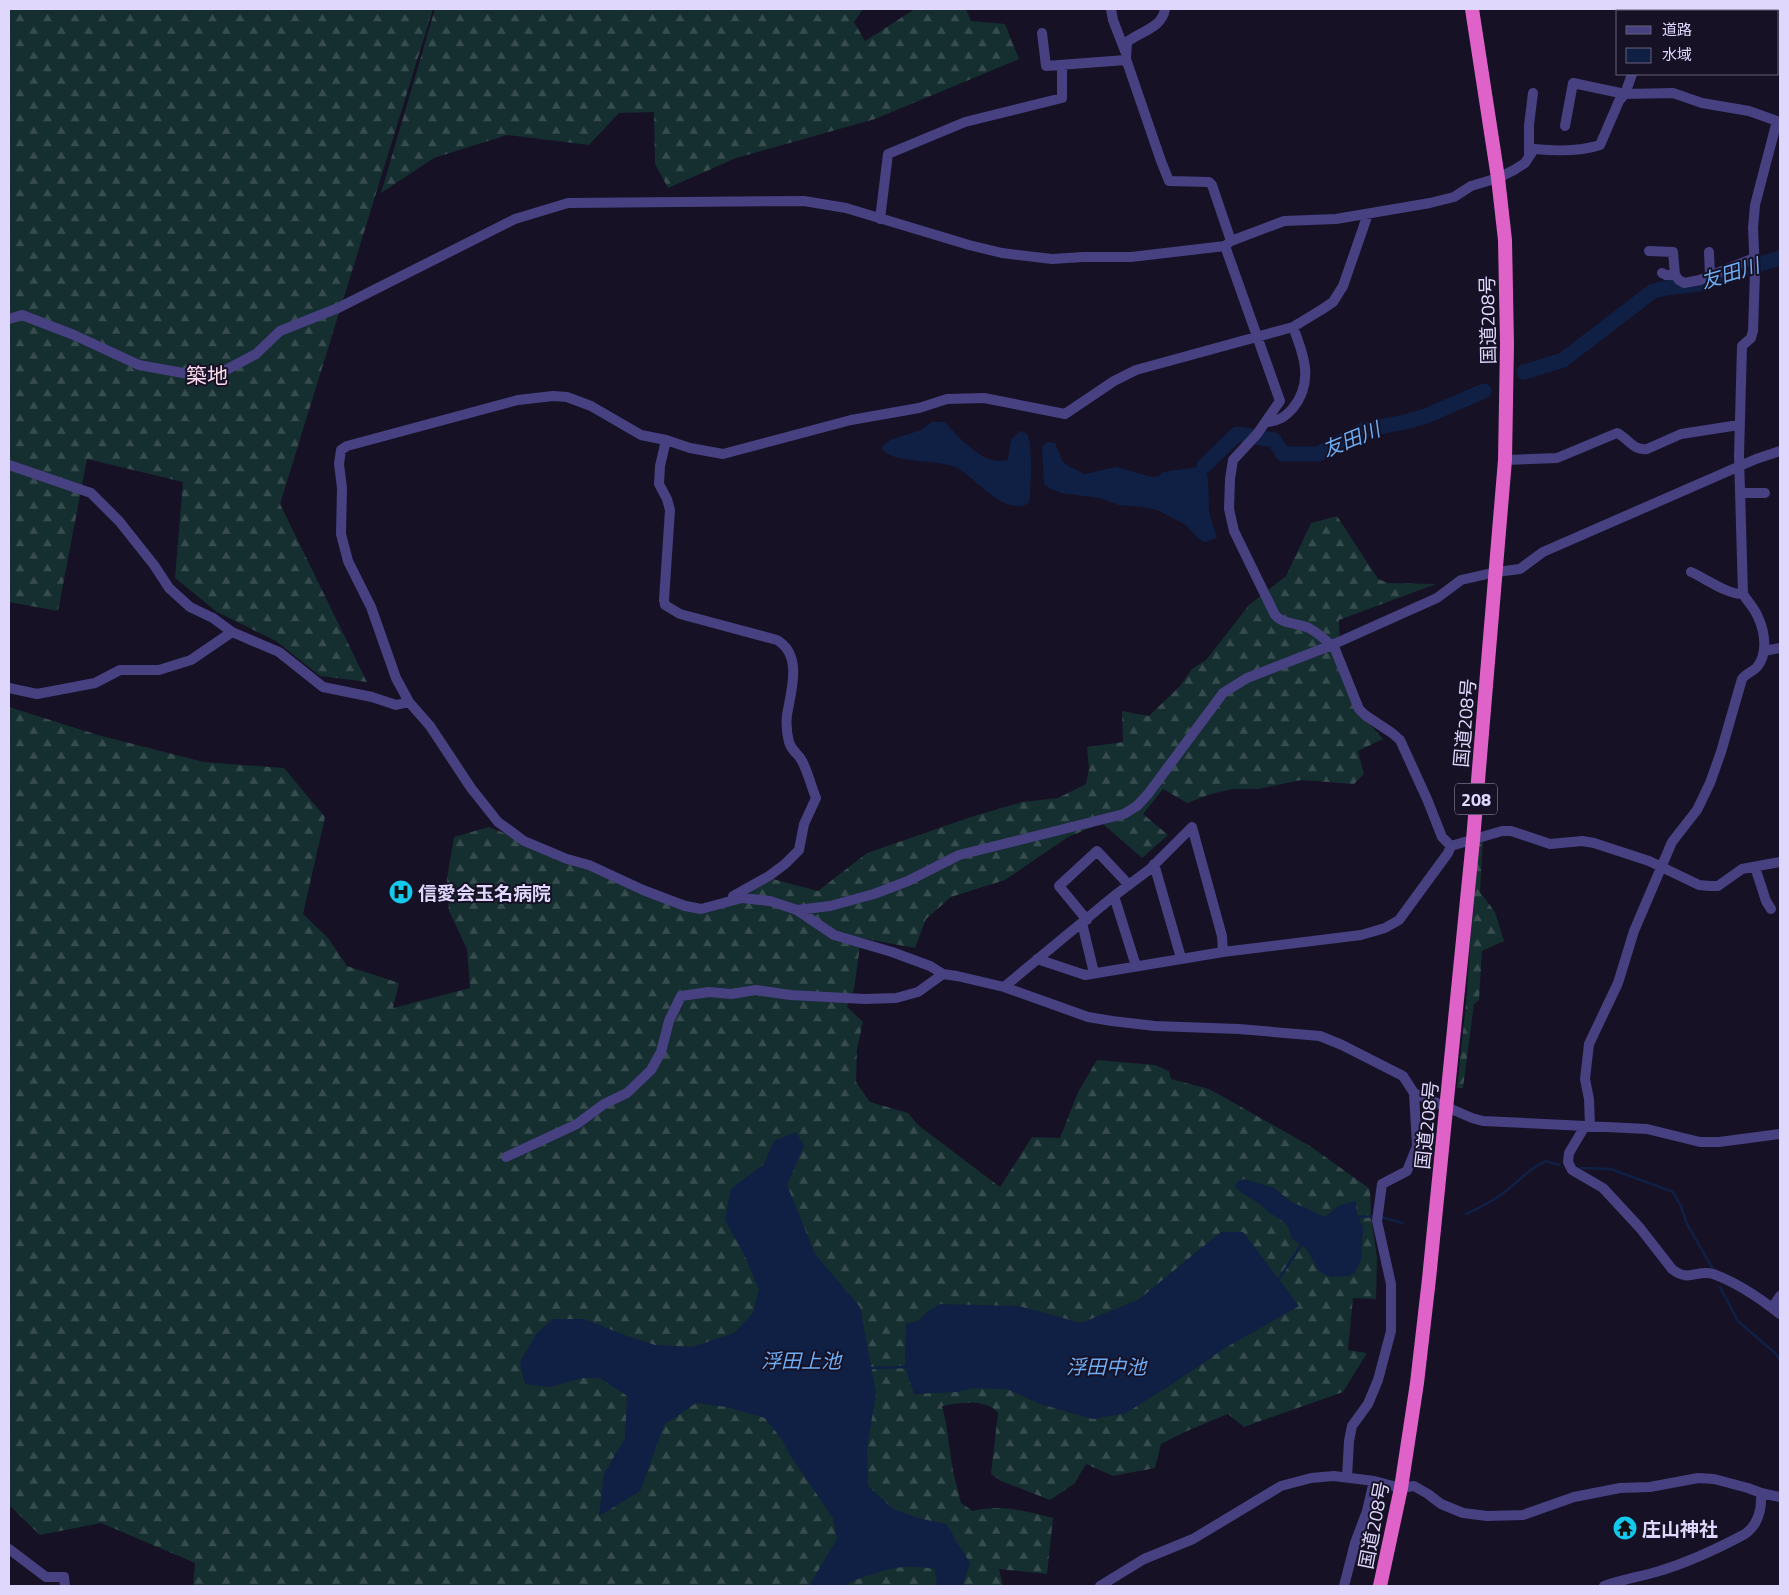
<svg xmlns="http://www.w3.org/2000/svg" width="1789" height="1595" viewBox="0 0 1789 1595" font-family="'Titillium Web','Noto Sans JP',sans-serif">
<defs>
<pattern id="forest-firs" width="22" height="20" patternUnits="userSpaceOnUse" patternTransform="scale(1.25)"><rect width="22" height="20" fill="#152e2f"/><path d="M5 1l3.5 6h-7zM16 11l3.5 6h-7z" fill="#374c4e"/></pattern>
</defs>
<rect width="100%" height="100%" fill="#161125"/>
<!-- forest -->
<path fill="url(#forest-firs)" d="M9,9H433L280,504L367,682L320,676L276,641L217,612L175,578L183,482L87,459L58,611L9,602Z
M435,9H863L854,22L865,41L915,9H966L971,21L1005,24L1019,59L875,119L736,158L668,188L655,164L654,112L619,113L589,145L507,135L434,158L381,193Z
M1337,516L1378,579L1388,583L1436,584L1339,620L1340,650L1355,707L1383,739L1358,751L1364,774L1354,784L1301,780L1258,789H1232L1208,795L1187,803L1163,789L1143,814L1168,835L1142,858L1102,823L1068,837L1005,880L951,897L926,919L915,948L861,938L854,989L847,1007L863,1022L857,1049L856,1082L870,1102L908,1113L918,1125L1000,1187L1032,1137L1060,1138L1078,1092L1097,1060L1155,1065L1169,1071L1171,1079L1209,1089L1222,1096L1310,1146L1370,1189L1371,1216L1377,1257L1376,1299L1353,1298L1348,1350L1367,1353L1343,1392L1244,1427L1228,1414L1187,1431L1161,1444L1155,1468L1113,1476L1086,1464L1074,1484L1050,1500L1001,1481L991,1474L998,1413C987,1398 958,1403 942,1406L946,1423L953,1471L961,1503L973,1511C1001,1504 1026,1511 1053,1518L1047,1574L999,1569L1003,1586H193L195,1563L101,1523L40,1535L9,1505V707L98,735L204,762L284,768L325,817L303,914L328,938L347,966L399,983L393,1008L470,988L467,949L449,911L447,878L454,837L489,827L643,890L705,905L773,879L818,891L867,853L974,816L1022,802L1058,798L1086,784L1089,769L1087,747L1123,742L1122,711L1149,716L1180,686L1192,669L1206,660L1249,605L1286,576L1311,523Z
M1483,840L1480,892L1495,912L1504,941L1482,951L1479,1000L1474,1004L1463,1088H1457L1467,994L1476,842Z"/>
<!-- water -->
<path fill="#102045" d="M932,422H945C957,436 988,470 1008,459L1011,440L1020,431C1024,432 1024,431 1027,434C1033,442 1031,491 1029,503C1005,517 977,479 957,468C937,458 893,465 881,448L890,440L921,430Z
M1048,442L1055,443L1063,462L1068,466L1085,474L1116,467L1152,477L1159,476L1163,472L1204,466L1208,479L1209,512L1217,538L1205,542L1199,539L1186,525L1157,510L1144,507L1119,505L1100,498L1061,493L1049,488L1044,484L1042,451L1043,445Z
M796,1132L804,1146L787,1185L815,1254L860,1307L876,1393L867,1449L868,1486L893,1509L918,1518L946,1524L970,1563L962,1586H937L935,1569C898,1563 884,1570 850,1582L847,1586H809L837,1539L833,1518L790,1455L783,1441L765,1418L727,1407L696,1403L664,1425L640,1491L599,1516L604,1474L625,1438L627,1396L600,1378H581L550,1387L525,1384L520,1362L537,1333L553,1319H584L627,1336L655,1345L692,1347L734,1333L753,1313L759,1289L743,1252L725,1220L731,1189L764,1164L774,1141Z
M1244,1179L1274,1188L1290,1201L1325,1217L1340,1205L1356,1201L1357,1215L1363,1227L1361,1260L1355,1272L1349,1276L1330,1277L1319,1271L1306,1248L1291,1238C1290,1223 1284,1222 1273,1215C1268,1213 1265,1208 1261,1205C1252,1198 1242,1195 1235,1186L1238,1181Z
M1221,1232H1243L1299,1306L1225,1348L1172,1384L1126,1413L1093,1419L1040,1404L1007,1389L972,1388L957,1392L914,1394L905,1367L906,1324L918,1321L927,1312L940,1304L1019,1306L1081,1323L1138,1300Z"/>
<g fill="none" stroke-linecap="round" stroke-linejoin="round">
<!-- stream -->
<path stroke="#102045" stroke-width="2.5" d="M1581,1168L1611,1169L1673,1192L1681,1206L1687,1224L1713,1269
M1466,1214C1482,1207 1498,1198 1511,1187C1524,1176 1529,1169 1546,1161L1559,1165
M1357,1217L1376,1216
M1381,1217L1403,1223
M1276,1280L1279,1279L1303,1242
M1720,1287L1738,1321L1775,1353L1780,1360
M869,1368L906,1367"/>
<!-- river -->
<path stroke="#102045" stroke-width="15" d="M1723,275L1780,258
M1524,372L1563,360L1653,291L1666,288L1699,284
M1204,466L1237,434L1274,440L1283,454H1318L1364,430L1405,422L1426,416L1484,391"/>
<!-- minor -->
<path stroke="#474081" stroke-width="10" d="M1111,9L1113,20L1125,51
M1165,9C1162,28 1141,31 1127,42L1126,59L1161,161L1169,181L1209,182L1212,185L1231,241
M1725,11L1729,9
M1042,33L1046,66L1126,60
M1565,126L1573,83L1625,94L1632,74
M1529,156V125L1533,93
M1368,214L1343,286L1333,302L1321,310L1293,327L1136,370L1114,381L1065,414L984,398L947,399L919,408L851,420L723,454L690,448L666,440L641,435L591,406L567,397L553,396L518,400L347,446L341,450L339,464L342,488L341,534L348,561L371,607L396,678L409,702L430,726L471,788L498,822L524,841L567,859L589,865L643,890L685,906L701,909L742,898L770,901L797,910L834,935L892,952L930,966L943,974L957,976L1004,987L1088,1017L1112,1021L1155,1026L1239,1029L1320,1036L1342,1045L1403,1076L1414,1093L1472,1118L1483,1121L1647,1129L1700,1142H1719L1780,1134
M880,219L888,154L965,122L1062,98V65
M1225,246L1280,401L1257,434L1233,460L1230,479L1229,509L1234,531L1275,615C1284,625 1299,623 1309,628C1318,633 1328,642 1335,649L1359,709L1365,715L1392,733L1400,740L1427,799L1442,837L1451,846
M1649,251L1673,252L1675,275L1679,280L1684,283L1700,280L1754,258
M1709,252L1710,276
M1662,273L1666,275H1675
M9,319L22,315L74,335L139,365L194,375L222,372L256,354L280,331L338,308L515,219L568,203L804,201L846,208L969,245L1002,253L1052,259L1083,257H1131L1225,246L1231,241L1284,221L1336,219L1430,203L1454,197L1471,186L1498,178L1514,170L1525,163L1534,149C1555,151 1580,152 1600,145L1619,101L1625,94L1673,93L1702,103L1749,111L1780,122
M1267,422C1279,421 1285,417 1293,408C1314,382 1304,355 1293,327
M666,440L660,466L659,484L667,499L670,510L664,600L665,605L680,614L777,640C803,655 791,691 787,715C786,723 787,734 789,742C792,752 798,753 802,761C808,772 811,786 816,798L804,824L799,850L785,864L769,876L733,896
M1505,460L1557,458L1617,433C1628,438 1633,451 1647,449L1681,434L1739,425
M9,465L91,493L119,521L154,565L169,588L190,607L213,618L232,632L279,652L323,687L372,697L396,705L409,702
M1740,493H1765
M1691,572C1705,578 1728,595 1743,594
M1764,651L1780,648
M9,688L37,694L95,683L120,670H159L191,660L232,632
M1451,846L1502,831H1511L1550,844L1582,841L1594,843L1649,861L1699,885L1710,886H1718L1742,869L1780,862
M1154,864L1181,958
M1755,867L1766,901L1771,909
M1114,896L1136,966
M797,910L830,906L874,894L908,881L959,855L1124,814L1137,806L1148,794L1223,693L1247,678L1332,645L1419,606L1437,598L1461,580L1496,572L1520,569L1543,552L1756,459L1780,451
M1087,920L1059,886L1097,851L1129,885
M1082,923L1094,973
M1037,959L1085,975L1223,952
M1004,987L1114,896L1150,869L1192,827L1222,936L1223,952L1361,935L1385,928L1399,920L1448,853L1451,846
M1585,1126L1569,1153L1568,1162L1572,1170L1603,1188L1640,1228L1672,1269C1689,1283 1697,1269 1713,1274C1736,1282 1761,1299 1780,1314
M1590,1126L1589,1099L1585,1079L1589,1044L1618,983L1634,931L1672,842L1697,810L1710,783L1721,752L1742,679C1746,673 1753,672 1757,667C1768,654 1765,632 1758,617C1755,609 1748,602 1743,594L1739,456L1742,346L1751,338L1753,331L1755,272L1753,228L1755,205L1777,121
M506,1157L577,1124L604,1104L627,1093L651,1070L661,1052L669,1021L681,996L709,992L731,994L756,990L790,995L865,999L896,998L918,992L943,974
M1772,1308L1780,1296
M1347,1477L1349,1441L1352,1426L1368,1404L1378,1380L1391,1331V1284L1377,1221L1382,1184L1407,1171L1417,1146L1414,1093
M9,1549L46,1577H64L65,1586
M1100,1586L1144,1559L1193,1539L1281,1486L1311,1478L1334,1476L1374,1481L1401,1488L1414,1486L1428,1494L1441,1504L1463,1513L1487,1516L1523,1515L1574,1497L1620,1488L1650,1487L1698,1478L1714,1479L1748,1488L1761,1493L1780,1497
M1344,1586L1355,1543L1367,1511L1374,1481
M1604,1586C1621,1580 1638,1577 1656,1572C1687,1563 1717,1549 1745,1534C1759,1524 1762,1509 1761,1493"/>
<!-- trunk -->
<path stroke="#de62c8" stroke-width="14" d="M1380,1586L1401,1488L1417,1383L1429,1279L1473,840L1505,460L1507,344L1505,240L1498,178L1472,9"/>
</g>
<!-- icons -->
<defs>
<symbol id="hospital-disc" viewBox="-11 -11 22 22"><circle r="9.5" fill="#13c9ed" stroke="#161125"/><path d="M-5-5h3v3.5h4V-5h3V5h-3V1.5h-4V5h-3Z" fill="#111"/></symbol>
<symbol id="temple-disc" viewBox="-11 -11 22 22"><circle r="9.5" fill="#13c9ed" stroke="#161125"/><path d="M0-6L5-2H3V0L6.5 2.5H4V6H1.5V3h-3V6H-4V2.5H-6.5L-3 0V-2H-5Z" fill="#111"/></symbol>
</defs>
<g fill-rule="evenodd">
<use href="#hospital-disc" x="387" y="878" width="28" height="28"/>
<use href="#temple-disc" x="1611" y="1514" width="28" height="28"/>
</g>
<g text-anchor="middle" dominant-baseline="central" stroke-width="4" stroke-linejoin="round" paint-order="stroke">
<!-- shield labels -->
<rect fill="#161125" stroke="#a39cbc" stroke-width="1" x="1455" y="783.5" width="42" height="31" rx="4"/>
<g font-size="18" font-weight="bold" fill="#dfd8fc">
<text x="1476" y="799">208</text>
</g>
<!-- street labels -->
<g font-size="19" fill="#dfd8fc" stroke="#161125">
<text transform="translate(1487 320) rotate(-91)">国道208号</text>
<text transform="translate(1464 723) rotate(-85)">国道208号</text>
<text transform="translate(1426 1125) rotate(-84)">国道208号</text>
<text transform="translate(1373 1525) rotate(-79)">国道208号</text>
</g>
<!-- poi labels -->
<g font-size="19" font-weight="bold" fill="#dfd8fc" stroke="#161125" text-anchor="start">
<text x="418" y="892">信愛会玉名病院</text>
<text x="1642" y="1528">庄山神社</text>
</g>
<!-- water labels -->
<g font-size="20" font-style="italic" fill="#6eadf4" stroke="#161125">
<text transform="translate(1730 273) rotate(-17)">友田川</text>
<text transform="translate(1351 439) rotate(-22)">友田川</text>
<text x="801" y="1360">浮田上池</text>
<text x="1106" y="1366">浮田中池</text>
</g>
<!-- quarter labels -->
<g font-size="21" fill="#fcdaee" stroke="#161125">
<text x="207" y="375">築地</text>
</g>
</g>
<!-- border -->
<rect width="1789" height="1595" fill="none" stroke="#dfd8fc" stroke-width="20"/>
<!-- legend -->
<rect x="1616" y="10" width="162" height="65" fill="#161125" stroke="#66617b"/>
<rect x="1626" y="26" width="25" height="8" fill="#474081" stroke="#66617b"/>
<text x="1662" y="35" font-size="15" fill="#dfd8fc">道路</text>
<rect x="1626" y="48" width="25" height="15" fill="#102045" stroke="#66617b"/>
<text x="1662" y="60" font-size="15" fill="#dfd8fc">水域</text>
</svg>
